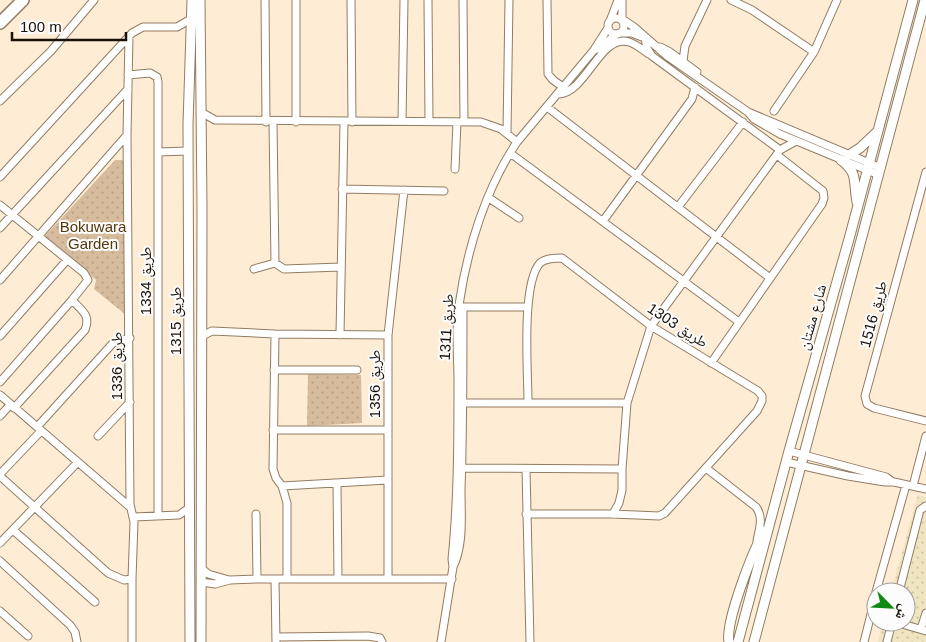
<svg xmlns="http://www.w3.org/2000/svg" width="926" height="642" viewBox="0 0 926 642" font-family="Helvetica,'Noto Naskh Arabic',sans-serif">
<defs>
<pattern id="sand-dots" width="8" height="8" patternUnits="userSpaceOnUse" patternTransform="scale(1.25)"><rect width="8" height="8" fill="#efe5c0"/><path d="M2 2h.1M6 6h.1" fill="none" stroke="#ccc3a4" stroke-width="1.8" stroke-linecap="round"/></pattern>
<pattern id="park-dots" width="8" height="8" patternUnits="userSpaceOnUse" patternTransform="scale(1.25)"><rect width="8" height="8" fill="#d6bc9c"/><path d="M2 2h.1M6 6h.1" fill="none" stroke="#b7a185" stroke-width="1.8" stroke-linecap="round"/></pattern>
</defs>
<rect width="100%" height="100%" fill="#ffecd5"/>
<!-- sand -->
<path fill="url(#sand-dots)" d="M918,495L926,497V642H878L883,622H906V592H891Z"/>
<!-- park -->
<path fill="url(#park-dots)" d="M115,160H122L125,162L126,315L94,289L96,280L45,236Z
M308,374L361,375L362,423L307,426Z"/>
<g fill="none" stroke-linecap="round" stroke-linejoin="round">
<defs>
<path id="minor" d="M265,0L266,122
M351,0L352,122
M428,0L429,121
M463,0L464,122
M547,0L548,74L553,80L563,87
M622,0V19L634,27L667,56L748,112L754,119L780,134L879,175
M731,0L752,10L814,52
M608 26a8 8 0 1 1 16 0a8 8 0 1 1-16 0Z
M610,21L618,0
M619,33H632L642,37
M129,36L127,135L130,504L134,522L132,579V642
M645,38L647,48L652,56L780,150
M660,47L670,52L697,72
M597,49L617,34
M683,61L685,46L707,0
M128,75L150,73L157,77L158,82V515
M558,94C586,94 600,33 629,42C636,44 643,50 649,54
M0,101L51,51L94,0
M547,107L770,278
M774,111L814,52L837,0
M201,112L215,120L481,122L501,129L517,142
M748,112L881,168
M402,121L404,0
M273,122L275,263L284,269L341,267
M296,122V0
M507,133L509,0
M780,150L796,141
M158,152L188,151
M510,153L739,322
M455,169L457,122
M926,172L865,396L867,404L874,408L926,421
M0,177L132,33L143,27H177L191,19
M342,189L444,191
M489,198L519,218
M0,205L84,273L88,280L72,300L0,382
M678,207L743,122
M603,221L692,99L695,87
M0,228L128,89
M254,269L275,263
M0,280L127,135
M461,307H528
M275,334L273,469L276,478L282,486L287,503V579
M340,335L344,122
M0,336L67,260
M202,336L212,331L275,334L388,335
M711,363L822,204L824,198L823,191L777,155
M274,370H357
M0,395L130,507
M461,403H627
M14,408L85,330C91,315 82,311 72,300
M0,416L10,405
M37,427L113,343L130,338
M273,430H388
M98,436L130,402
M789,451L886,477L893,482
M786,462L848,476L885,482H894L926,489
M462,468L622,469
M706,468L756,507C764,518 759,529 757,541
M526,469L530,642
M0,474L41,431
M0,476L108,573L124,580L132,579
M337,483L338,579
M282,486L388,480
M913,486L926,436
M256,514L257,579
M526,514H613L659,516L665,513L757,411L762,401V396L758,391L651,326L562,258C555,258 546,258 540,263C521,284 528,373 528,402
M613,514L619,503L622,490V469L627,403L651,326L780,150
M134,517L179,515L189,508
M13,530L95,602
M0,543L77,463
M0,561L70,625L75,632L77,642
M453,567C464,545 461,515 461,491C463,430 463,368 463,307
M201,568L208,574L229,580
M275,579L276,642
M388,579V335L404,190
M201,582L215,584L230,580L257,579H452
M876,592L906,485
M899,592L920,510L926,506
M0,611L28,636
M895,622L926,631
M921,629L926,613
M276,637L368,636L380,638L382,642
M441,642L453,567L452,559C458,500 458,440 458,381C458,356 455,329 459,305C467,249 486,188 517,142L594,50L608,28
M864,642L876,594
M887,642L892,622"/>
<path id="tertiary" d="M200,0L202,208L201,642
M849,155L860,148L878,131
M841,160C859,173 853,183 857,202
M190,642L188,124L192,0
M729,642C725,623 753,549 765,531
M738,642L789,451L849,239L913,0
M754,642L925,0"/>
<path id="primary" d="M0,23L23,0"/>
</defs>
<!-- minor casing -->
<use href="#minor" stroke="#927c63" stroke-width="9"/>
<!-- tertiary casing -->
<use href="#tertiary" stroke="#927c63" stroke-width="11"/>
<!-- primary casing -->
<use href="#primary" stroke="#927c63" stroke-width="14"/>
<!-- minor -->
<use href="#minor" stroke="#fff" stroke-width="7"/>
<!-- tertiary -->
<use href="#tertiary" stroke="#fff" stroke-width="9"/>
<!-- primary -->
<use href="#primary" stroke="#fff" stroke-width="11"/>
</g>
<g text-anchor="middle" dominant-baseline="central" stroke-width="4" stroke-linejoin="round" paint-order="stroke">
<!-- park labels -->
<g font-size="15" fill="#55370b" stroke="#fcfcfc">
<text x="93" y="226">Bokuwara<tspan x="93" dy="17">Garden</tspan></text>
</g>
<!-- street labels -->
<g font-size="15" fill="#191107" stroke="#fcfcfc">
<text transform="translate(145 281) rotate(-90)">طريق 1334</text>
<text transform="translate(873 314) rotate(-75)">طريق 1516</text>
<text transform="translate(812 317) rotate(-74)">شارع مشتان</text>
<text transform="translate(175 321) rotate(-90)">طريق 1315</text>
<text transform="translate(678 325) rotate(33)">طريق 1303</text>
<text transform="translate(446 327) rotate(-87)">طريق 1311</text>
<text transform="translate(116 366) rotate(-90)">طريق 1336</text>
<text transform="translate(374 384) rotate(-90)">طريق 1356</text>
</g>
</g>
<!-- north arrow -->
<g transform="translate(891 607) rotate(114)"><circle r="24" fill="#fcfcfc" stroke="#a19e9a"/>
<path d="M0-4L9 19L0 12L-9 19Z" fill="#128a11"/>
<text y="-8" font-size="14" font-weight="bold" text-anchor="middle" fill="#191107">ش</text>
</g>
<!-- scale -->
<path d="M12 32v8h114v-8" fill="none" stroke="#191107" stroke-width="2.5"/>
<text x="20" y="32" font-size="15" fill="#191107" stroke="#fcfcfc" stroke-width="4" paint-order="stroke">100 m</text>
</svg>
